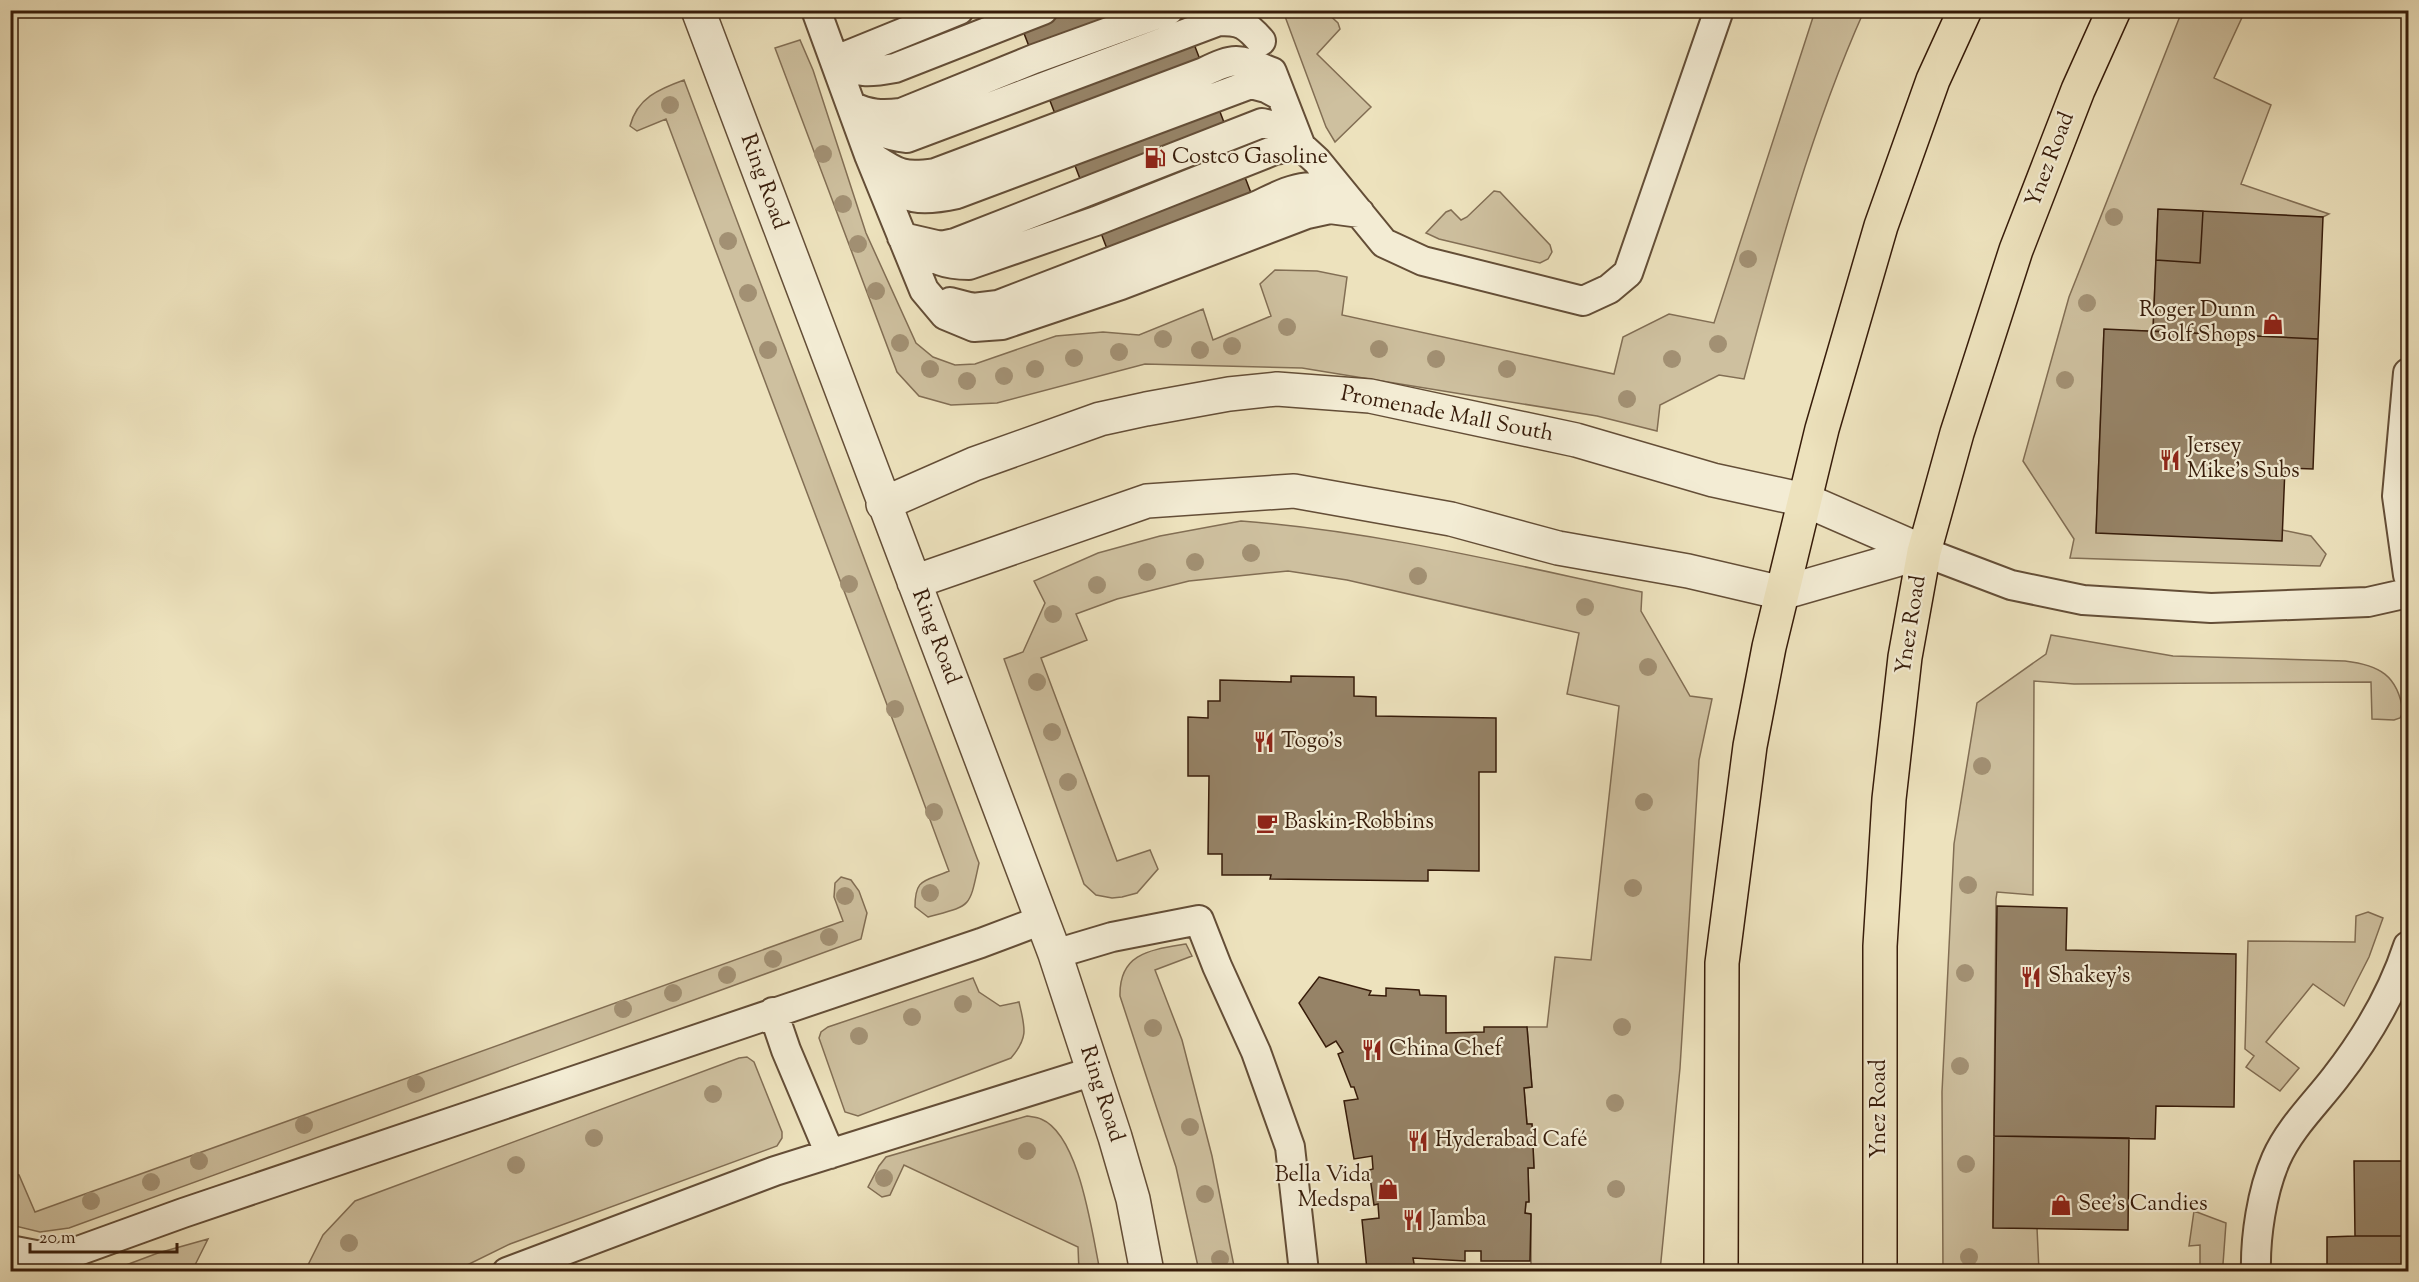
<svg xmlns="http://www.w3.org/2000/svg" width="2419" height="1282" viewBox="0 0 2419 1282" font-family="'Sorts Mill Goudy',serif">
<rect width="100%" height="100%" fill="#ede2bd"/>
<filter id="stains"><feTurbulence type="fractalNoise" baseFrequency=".00333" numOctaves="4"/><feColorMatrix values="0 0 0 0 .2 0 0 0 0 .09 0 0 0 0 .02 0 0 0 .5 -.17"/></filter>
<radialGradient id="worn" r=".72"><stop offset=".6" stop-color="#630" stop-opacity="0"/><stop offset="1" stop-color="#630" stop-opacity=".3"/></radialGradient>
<!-- green -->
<path fill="#cec09f" stroke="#826e54" stroke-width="1.5" d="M1283,11H1325L1338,23L1340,29L1317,54L1371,107L1335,142L1326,127Z
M1815,11H1864C1812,127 1777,256 1744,379L1719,375L1660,405L1657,431L1597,416L1302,368L1145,364L997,403L951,405L919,396L897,372L775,48L800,40L813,70L866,233L916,343L933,357L955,365L975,364L1056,336L1103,332L1139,335L1203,309L1213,340L1271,316L1260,284L1275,270L1317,271L1347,277L1342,315L1614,374L1623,337L1669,314L1714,323Z
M2182,11H2245L2214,78L2271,105L2241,184L2329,214L2323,217L2158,210L2153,331L2104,330L2096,532L2282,530L2311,536L2326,554L2320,566L2070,558L2074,539L2023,461L2069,297Z
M684,80L977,858L979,863C969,909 972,905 928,917L915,907C915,877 925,882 949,871L912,771L666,119L637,131L630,126C637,98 659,89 684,80Z
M1494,191L1500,192L1550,245L1552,252L1548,259L1540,263L1439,239L1426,233L1446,212L1451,210L1461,220L1467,217Z
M1241,521C1376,531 1509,564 1642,592L1641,611L1690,696L1712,699L1699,760L1680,1068L1660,1271H1531V1215L1525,1213L1526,1202L1529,1201L1528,1168H1534L1532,1124H1527L1524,1088L1532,1087L1527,1027H1547L1555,957L1591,960L1619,706L1567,694L1579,633L1347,580L1288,571L1189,581L1117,599L1076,614L1087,640L1041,658L1117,861L1150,850L1158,869L1137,893L1122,897L1112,898L1096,895L1084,884L1004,659L1023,652L1045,603L1034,581L1098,553L1160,536Z
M2051,635L2173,656L2345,661C2379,665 2398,675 2403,712L2400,718L2394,720L2372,719L2371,682L2074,684L2034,681L2033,895L1997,892L1996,899L1993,1227L2037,1228L2039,1271L1943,1272L1942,1092L1954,844L1977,703L2046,654Z
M841,877L851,880L859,891L867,913L861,939L69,1228L40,1232L11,1225V1173L19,1175L35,1212L843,921L834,897L835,883Z
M2368,912L2383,918L2369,957L2344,1006L2313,984L2266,1042L2299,1068L2280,1091L2246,1067L2254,1056L2245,1049L2248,941L2355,942L2356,916Z
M1186,944L1192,956L1155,970L1182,1040L1212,1156L1235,1271H1199L1176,1167L1120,996C1119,953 1150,950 1186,944Z
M973,978L979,992L1000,1006L1019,1002C1025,1028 1029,1037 1011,1058L858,1116L845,1112L819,1038L821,1032L828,1027Z
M747,1057L754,1062L782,1132V1138L777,1146L510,1244L455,1271H305L323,1235L355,1201L739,1058Z
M1027,1116C1032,1117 1037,1117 1041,1119C1080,1135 1092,1234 1100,1271H1079L1078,1247L904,1165L890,1195L882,1197L868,1187L879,1166L886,1157Z
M2194,1211L2226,1223L2223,1264L2218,1271H2206L2200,1268V1245L2189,1246Z
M208,1239L192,1271H110L158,1253Z"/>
<!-- building -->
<path fill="#968367" stroke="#371c0a" stroke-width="1.5" d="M1015,10H1181L1256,206L1126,298Z
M2158,209L2203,211L2200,263L2156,260Z
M2158,209L2323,217L2318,339L2153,331Z
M2104,329L2318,339L2313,469L2285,468L2282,541L2096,533Z
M1291,676L1354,677V696L1376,697V716L1496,718V772H1479V871L1428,870V881L1270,879L1271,875H1222V854H1208L1209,776H1188V717L1208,718V701H1220V680L1291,682Z
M1997,906L2067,908L2066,950L2236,954L2234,1107L2156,1106L2155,1139L1994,1136Z
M1319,977L1371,991L1369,995L1386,996V988L1419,990L1420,995L1446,996V1033L1484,1032V1027H1527L1532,1087L1524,1088L1527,1124H1532L1534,1168H1528L1529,1202H1526L1525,1213L1531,1214L1530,1261H1481V1251H1465V1261L1413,1258L1415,1269L1367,1270L1362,1220L1379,1218L1378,1204L1374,1205L1369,1170L1373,1169L1372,1156L1354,1159L1344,1101L1358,1099L1354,1087H1351L1338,1054L1343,1052L1336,1041L1326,1047L1299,1003Z
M1994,1136L2129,1138L2128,1230L1993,1228Z
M2354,1161H2408V1236H2355Z
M2355,1236H2408V1272H2327V1237Z"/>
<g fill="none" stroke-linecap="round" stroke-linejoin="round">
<defs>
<path id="service" d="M816,10L869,155L924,290L945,315L974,327L1002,325L1121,285L1307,214L1330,209L1360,213
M836,60C859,74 868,73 895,68L1043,10
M836,60L959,10
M852,106C869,115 883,115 901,113L1034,59L1169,10
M856,117C872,129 886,136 907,138L1219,21C1241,21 1246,24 1261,41
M869,155C897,173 901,178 935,173L1204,72C1237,56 1239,59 1272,72L1300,144
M880,172C900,203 925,201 957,194L1251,84L1266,88L1281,96
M902,237L941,246L955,243L1262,123L1280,127L1317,161L1384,243L1423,261L1583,301L1609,289L1628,273L1719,10
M916,247C936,260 944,265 969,265L1096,221L1275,150L1301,146
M950,302L973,308L998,305L1256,206C1291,190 1313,175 1347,202
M2408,373L2397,496L2408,575
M1924,552L2011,585L2083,600L2211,608L2368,602L2408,593
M1055,954L1112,937L1199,920L1217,966L1256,1052L1290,1147L1304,1272
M773,1012L786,1050L830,1154
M10,1250L56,1259L183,1213L981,943L1042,920
M507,1272L775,1171L1094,1071
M2256,1272C2255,1237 2262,1191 2276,1159C2289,1129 2315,1104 2335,1078C2367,1037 2392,995 2408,946"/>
<path id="tertiary" d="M698,10L1055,954L1115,1137L1133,1199L1147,1272
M883,504L974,464L1100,419L1146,409L1229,394L1277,389L1370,396L1576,440L1713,480L1805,500L1924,552
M914,582L1147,501L1294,491L1451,519L1558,548L1688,571L1782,593L1924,552"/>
<path id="primary" d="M1721,1272L1722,963L1750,746L1769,647L1822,429L1881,226L1933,80L1965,10
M1880,1272V946L1889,799L1905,657L1924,552L1957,433L2016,250L2078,90L2114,10"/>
</defs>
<!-- service casing -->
<use href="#service" stroke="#644e37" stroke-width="32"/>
<!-- tertiary casing -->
<use href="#tertiary" stroke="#644e37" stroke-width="36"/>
<!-- primary casing -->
<use href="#primary" stroke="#371c0a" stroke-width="36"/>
<!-- service -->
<use href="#service" stroke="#f3ecd4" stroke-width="28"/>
<!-- tertiary -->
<use href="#tertiary" stroke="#f3ecd4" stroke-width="33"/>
<!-- primary -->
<use href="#primary" stroke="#ede2bd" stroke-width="33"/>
</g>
<!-- trees -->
<g fill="#a29073">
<circle cx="670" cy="105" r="9"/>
<circle cx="823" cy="154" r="9"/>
<circle cx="843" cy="204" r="9"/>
<circle cx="2114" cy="217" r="9"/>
<circle cx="728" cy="241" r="9"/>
<circle cx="858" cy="244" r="9"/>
<circle cx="1748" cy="259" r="9"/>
<circle cx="876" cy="291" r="9"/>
<circle cx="748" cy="293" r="9"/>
<circle cx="2087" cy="303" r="9"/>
<circle cx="1287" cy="327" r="9"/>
<circle cx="1163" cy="339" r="9"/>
<circle cx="900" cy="343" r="9"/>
<circle cx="1718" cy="344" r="9"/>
<circle cx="1232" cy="346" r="9"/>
<circle cx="1379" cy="349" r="9"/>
<circle cx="768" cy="350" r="9"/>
<circle cx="1200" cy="350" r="9"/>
<circle cx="1119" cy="352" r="9"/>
<circle cx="1074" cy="358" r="9"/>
<circle cx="1436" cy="359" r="9"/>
<circle cx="1672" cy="359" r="9"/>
<circle cx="930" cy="369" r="9"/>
<circle cx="1035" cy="369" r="9"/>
<circle cx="1507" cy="369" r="9"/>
<circle cx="1004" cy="376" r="9"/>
<circle cx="2065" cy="380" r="9"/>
<circle cx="967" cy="381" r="9"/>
<circle cx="1627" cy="399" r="9"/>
<circle cx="1251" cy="553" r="9"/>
<circle cx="1195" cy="562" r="9"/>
<circle cx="1147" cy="572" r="9"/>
<circle cx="1418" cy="576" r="9"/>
<circle cx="849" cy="584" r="9"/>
<circle cx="1097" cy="585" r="9"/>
<circle cx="1585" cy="607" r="9"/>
<circle cx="1053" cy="614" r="9"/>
<circle cx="1648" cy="667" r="9"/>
<circle cx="1037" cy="682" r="9"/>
<circle cx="895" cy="709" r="9"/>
<circle cx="1052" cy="732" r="9"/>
<circle cx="1982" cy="766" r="9"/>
<circle cx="1068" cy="782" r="9"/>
<circle cx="1644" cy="802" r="9"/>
<circle cx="934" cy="812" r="9"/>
<circle cx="1968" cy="885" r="9"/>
<circle cx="1633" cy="888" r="9"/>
<circle cx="930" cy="893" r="9"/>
<circle cx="845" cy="896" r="9"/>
<circle cx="829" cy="937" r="9"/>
<circle cx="773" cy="959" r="9"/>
<circle cx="1965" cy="973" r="9"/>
<circle cx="727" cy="975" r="9"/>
<circle cx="673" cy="993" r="9"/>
<circle cx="963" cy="1004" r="9"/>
<circle cx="623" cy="1009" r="9"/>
<circle cx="912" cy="1017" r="9"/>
<circle cx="1622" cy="1027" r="9"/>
<circle cx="1153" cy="1028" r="9"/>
<circle cx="859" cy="1036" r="9"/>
<circle cx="1960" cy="1066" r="9"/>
<circle cx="416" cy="1084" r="9"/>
<circle cx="713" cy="1094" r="9"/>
<circle cx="1615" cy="1103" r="9"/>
<circle cx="304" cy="1125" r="9"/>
<circle cx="1190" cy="1127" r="9"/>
<circle cx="594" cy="1138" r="9"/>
<circle cx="1027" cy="1151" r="9"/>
<circle cx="199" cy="1161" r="9"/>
<circle cx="1966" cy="1164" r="9"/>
<circle cx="516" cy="1165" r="9"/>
<circle cx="884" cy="1178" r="9"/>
<circle cx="151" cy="1182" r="9"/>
<circle cx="1616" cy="1189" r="9"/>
<circle cx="1205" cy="1194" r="9"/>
<circle cx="91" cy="1201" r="9"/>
<circle cx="349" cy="1243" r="9"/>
<circle cx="1969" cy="1257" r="9"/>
<circle cx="1220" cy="1259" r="9"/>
</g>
<!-- icons -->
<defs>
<symbol id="fuel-bare" viewBox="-9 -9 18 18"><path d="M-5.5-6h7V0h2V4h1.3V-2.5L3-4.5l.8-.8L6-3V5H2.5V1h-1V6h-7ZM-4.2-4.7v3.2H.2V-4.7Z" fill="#8f2418" stroke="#f3ecd4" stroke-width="2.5" paint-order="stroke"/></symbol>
<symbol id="shop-bare" viewBox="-9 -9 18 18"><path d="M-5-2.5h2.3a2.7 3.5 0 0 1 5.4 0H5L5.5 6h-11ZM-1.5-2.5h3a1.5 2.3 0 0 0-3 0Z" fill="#8f2418" stroke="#f3ecd4" stroke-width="2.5" paint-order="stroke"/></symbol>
<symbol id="restaurant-bare" viewBox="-9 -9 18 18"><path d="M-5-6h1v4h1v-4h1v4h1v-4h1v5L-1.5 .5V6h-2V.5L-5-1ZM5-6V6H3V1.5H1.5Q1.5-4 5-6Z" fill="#8f2418" stroke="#f3ecd4" stroke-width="2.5" paint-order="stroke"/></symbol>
<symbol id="cafe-bare" viewBox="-9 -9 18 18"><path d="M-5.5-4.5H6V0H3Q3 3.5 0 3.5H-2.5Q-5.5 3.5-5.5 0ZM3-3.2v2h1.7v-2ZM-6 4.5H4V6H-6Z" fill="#8f2418" stroke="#f3ecd4" stroke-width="2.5" paint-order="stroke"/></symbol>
</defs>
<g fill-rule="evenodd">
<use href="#fuel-bare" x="1140" y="143" width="30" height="30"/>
<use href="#shop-bare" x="2258" y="309" width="30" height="30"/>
<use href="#restaurant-bare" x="2155" y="445" width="30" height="30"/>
<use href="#restaurant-bare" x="1249" y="727" width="30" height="30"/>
<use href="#cafe-bare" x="1252" y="808" width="30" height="30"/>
<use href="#restaurant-bare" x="2016" y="962" width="30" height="30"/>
<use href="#restaurant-bare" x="1357" y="1035" width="30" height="30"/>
<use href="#restaurant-bare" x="1403" y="1126" width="30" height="30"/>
<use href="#shop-bare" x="1373" y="1174" width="30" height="30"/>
<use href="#shop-bare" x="2046" y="1190" width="30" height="30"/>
<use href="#restaurant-bare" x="1398" y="1205" width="30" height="30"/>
</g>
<g text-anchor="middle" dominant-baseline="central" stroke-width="4.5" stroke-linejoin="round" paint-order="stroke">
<!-- poi labels -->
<g font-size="22" fill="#371c0a" stroke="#f3ecd4" text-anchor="start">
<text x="1172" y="158">Costco Gasoline</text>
<text x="2256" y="311" text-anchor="end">Roger Dunn<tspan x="2256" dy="25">Golf Shops</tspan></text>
<text x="2187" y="447">Jersey<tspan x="2187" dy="25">Mike's Subs</tspan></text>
<text x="1281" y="742">Togo's</text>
<text x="1284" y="823">Baskin-Robbins</text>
<text x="2048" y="977">Shakey's</text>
<text x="1389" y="1050">China Chef</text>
<text x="1435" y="1141">Hyderabad Café</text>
<text x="1371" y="1176" text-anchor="end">Bella Vida<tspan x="1371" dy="25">Medspa</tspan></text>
<text x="2078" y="1205">See's Candies</text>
<text x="1430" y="1220">Jamba</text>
</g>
<!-- street labels -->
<g font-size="22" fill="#371c0a" stroke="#f3ecd4">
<text transform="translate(2051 160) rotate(-69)">Ynez Road</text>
<text transform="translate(763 182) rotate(70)">Ring Road</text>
<text transform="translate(1447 415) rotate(11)">Promenade Mall South</text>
<text transform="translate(1912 625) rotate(-81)">Ynez Road</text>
<text transform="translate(935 637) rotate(69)">Ring Road</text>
<text transform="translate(1101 1094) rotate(72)">Ring Road</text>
<text transform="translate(1880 1109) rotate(-90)">Ynez Road</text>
</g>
</g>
<!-- margin -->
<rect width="2419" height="1282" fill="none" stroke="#ede2bd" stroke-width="36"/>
<rect x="12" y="12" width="2395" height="1258" fill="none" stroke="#371c0a" stroke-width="3"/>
<rect x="18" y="18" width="2383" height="1246" fill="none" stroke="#371c0a" stroke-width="1.5"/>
<!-- scale -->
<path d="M30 1243v9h147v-9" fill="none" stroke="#371c0a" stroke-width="3"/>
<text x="39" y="1243" font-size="18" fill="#371c0a" stroke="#f3ecd4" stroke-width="4.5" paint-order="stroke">20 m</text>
<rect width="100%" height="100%" filter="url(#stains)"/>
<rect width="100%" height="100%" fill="url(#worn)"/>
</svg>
